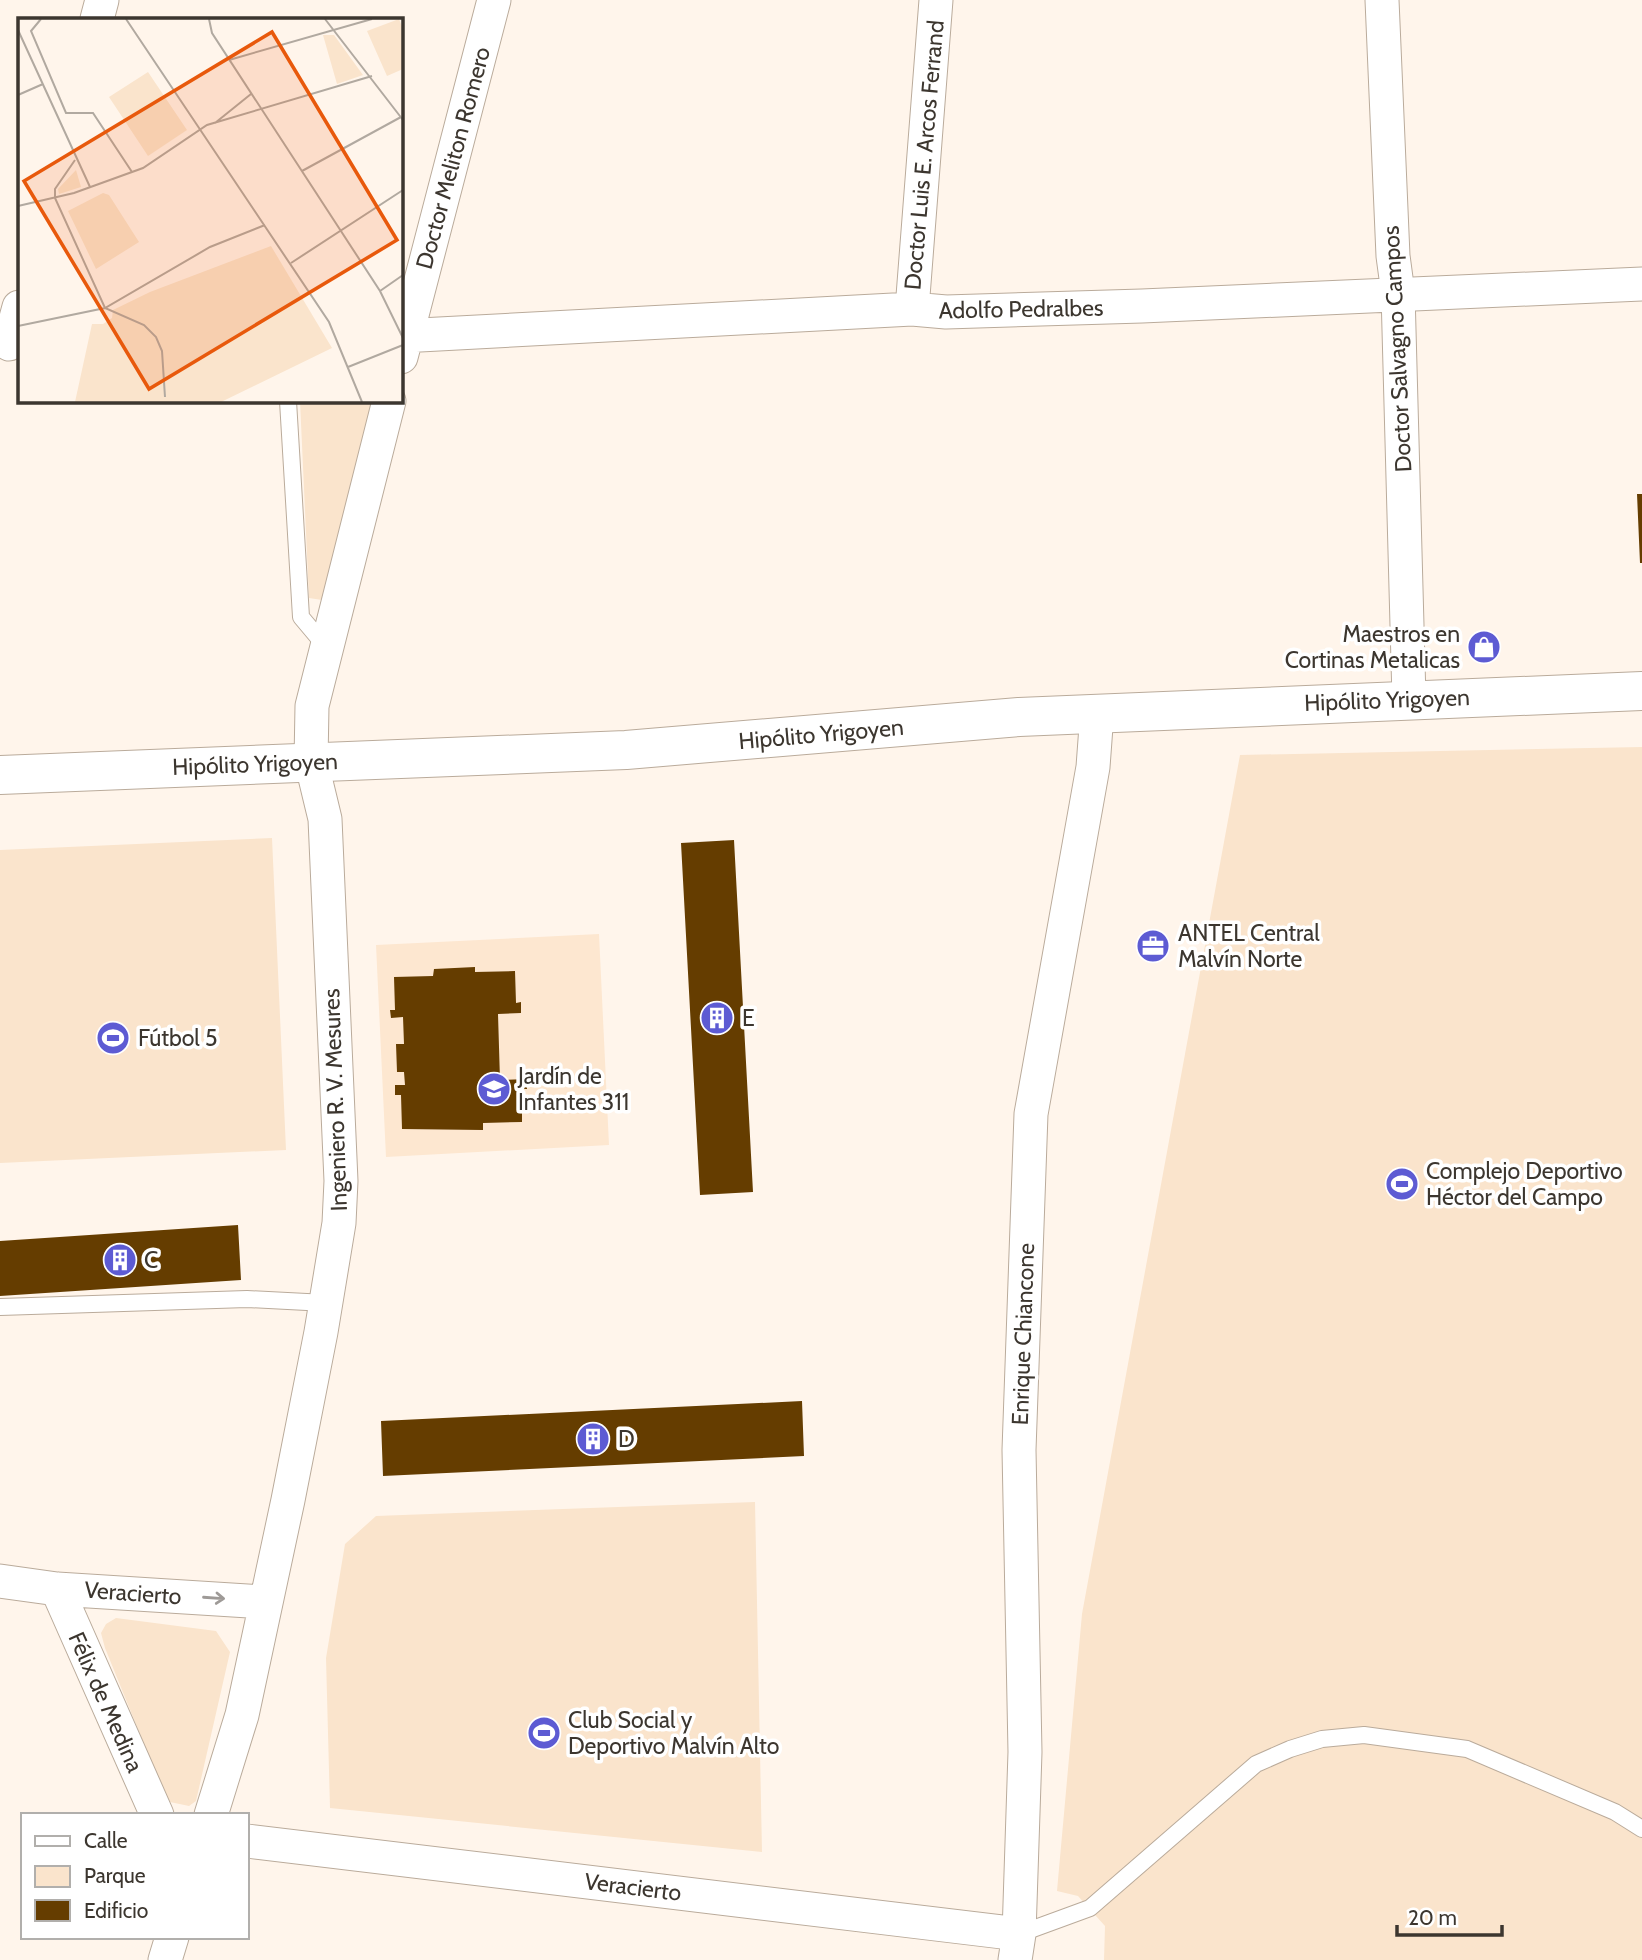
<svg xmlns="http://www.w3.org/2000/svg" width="1642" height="1960" viewBox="0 0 1642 1960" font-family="Cabin,sans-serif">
<rect width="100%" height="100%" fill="#fff5eb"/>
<!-- built -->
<path fill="#fde7d0" d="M599,934L609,1145L386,1157L376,945Z"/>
<!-- green -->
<path fill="#fae4cc" d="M300,401H375L322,600L309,598Z
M1642,747V1960H1104L1105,1926L1078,1896L1057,1891L1082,1614L1240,755Z
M272,838L286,1150L0,1163V850Z
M755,1502L762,1852L330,1808L326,1658L345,1544L376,1516Z
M116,1618L216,1631L230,1652L196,1801L189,1806L170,1802L163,1791L105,1648L101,1633L106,1624Z"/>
<!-- building -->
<path fill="#653d00" d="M1637,494H1642V563H1640Z
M734,840L753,1192L700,1195L681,843Z
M475,967V972L515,971L516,1003L521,1002V1013L498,1014L500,1080L527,1079V1089H522V1122L483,1123V1130L402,1129L401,1095H395V1085H405L404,1072H397L396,1044H404L403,1017L391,1018L390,1010H395L394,977L433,976L434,969Z
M238,1225L241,1280L0,1296V1241Z
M802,1401L804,1456L383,1476L381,1421Z"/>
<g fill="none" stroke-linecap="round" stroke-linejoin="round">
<defs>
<path id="service" d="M288,401L301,617L327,648
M0,1307L247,1299L326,1303
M1019,1934L1090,1908L1256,1764L1290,1749L1322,1739L1364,1735L1467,1749L1615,1812L1642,1829"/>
<path id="minor" d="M1382,0L1393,256L1398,293L1409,699
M97,19L102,0
M912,309L936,0
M401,336L912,309L946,312L1142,306L1642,284
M9,344L19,307
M401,357L494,0
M0,1581L57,1589L265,1602
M57,1589L157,1815
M211,1815L242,1715L288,1500L321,1332L339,1223L341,1181L325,819L311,761L312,706L389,401
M247,1841L1019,1934
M165,1960L172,1937
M1015,1960L1019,1934L1025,1752L1019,1450L1031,1114L1093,767L1097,713"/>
<path id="tertiary" d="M0,775L626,750L1019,717L1642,691"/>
</defs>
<!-- service casing -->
<use href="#service" stroke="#baab9b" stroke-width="18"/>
<!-- minor casing -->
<use href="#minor" stroke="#baab9b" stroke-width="35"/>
<!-- tertiary casing -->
<use href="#tertiary" stroke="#baab9b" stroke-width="40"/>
<!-- service -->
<use href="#service" stroke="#fff" stroke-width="16"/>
<!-- minor -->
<use href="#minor" stroke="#fff" stroke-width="33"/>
<!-- tertiary -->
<use href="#tertiary" stroke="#fff" stroke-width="38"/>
</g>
<!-- one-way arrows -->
<defs><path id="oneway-shaft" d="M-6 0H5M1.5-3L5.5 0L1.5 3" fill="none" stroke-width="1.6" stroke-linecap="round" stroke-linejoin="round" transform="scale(1.75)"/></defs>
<use stroke="#9e9a97" href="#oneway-shaft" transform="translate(214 1598) rotate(4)"/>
<!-- icons -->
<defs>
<symbol id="shop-disc" viewBox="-11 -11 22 22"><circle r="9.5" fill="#5d5bd3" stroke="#fff"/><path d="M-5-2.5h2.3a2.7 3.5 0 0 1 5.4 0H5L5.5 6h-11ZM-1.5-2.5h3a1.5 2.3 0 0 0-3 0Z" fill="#fff"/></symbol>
<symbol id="office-disc" viewBox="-11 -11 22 22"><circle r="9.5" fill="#5d5bd3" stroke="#fff"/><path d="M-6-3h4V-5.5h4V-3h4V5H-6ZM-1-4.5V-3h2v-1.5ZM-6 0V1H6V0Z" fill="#fff"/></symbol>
<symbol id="building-disc" viewBox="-11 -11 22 22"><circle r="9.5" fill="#5d5bd3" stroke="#fff"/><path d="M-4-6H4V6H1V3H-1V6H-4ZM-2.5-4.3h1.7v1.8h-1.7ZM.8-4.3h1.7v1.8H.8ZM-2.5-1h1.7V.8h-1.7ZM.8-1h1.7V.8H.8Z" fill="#fff"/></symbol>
<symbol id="stadium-disc" viewBox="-11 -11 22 22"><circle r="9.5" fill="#5d5bd3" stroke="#fff"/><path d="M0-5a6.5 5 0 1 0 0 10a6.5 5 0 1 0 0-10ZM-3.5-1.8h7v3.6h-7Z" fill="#fff"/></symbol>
<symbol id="school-disc" viewBox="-11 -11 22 22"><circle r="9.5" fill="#5d5bd3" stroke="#fff"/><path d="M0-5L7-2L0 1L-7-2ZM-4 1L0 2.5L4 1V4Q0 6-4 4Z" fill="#fff"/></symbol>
</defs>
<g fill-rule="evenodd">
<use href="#shop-disc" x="1465" y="628" width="38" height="38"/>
<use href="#office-disc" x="1134" y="927" width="38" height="38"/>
<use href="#building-disc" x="698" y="999" width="38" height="38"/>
<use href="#stadium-disc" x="94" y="1019" width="38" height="38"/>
<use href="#school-disc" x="475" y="1070" width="38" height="38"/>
<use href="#stadium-disc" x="1383" y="1165" width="38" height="38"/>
<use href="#building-disc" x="101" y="1241" width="38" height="38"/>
<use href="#building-disc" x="574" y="1420" width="38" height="38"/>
<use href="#stadium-disc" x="525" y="1714" width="38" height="38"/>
</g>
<g text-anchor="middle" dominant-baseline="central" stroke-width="7" stroke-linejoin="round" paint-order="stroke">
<!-- street labels -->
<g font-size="23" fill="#3c362f" stroke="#fff">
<text transform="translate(924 155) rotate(-85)">Doctor Luis E. Arcos Ferrand</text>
<text transform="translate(453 158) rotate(-75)">Doctor Meliton Romero</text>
<text transform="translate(1021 309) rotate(-1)">Adolfo Pedralbes</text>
<text transform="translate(1397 349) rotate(-93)">Doctor Salvagno Campos</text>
<text transform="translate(1387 700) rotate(-2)">Hipólito Yrigoyen</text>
<text transform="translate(821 734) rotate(-5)">Hipólito Yrigoyen</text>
<text transform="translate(255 764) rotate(-2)">Hipólito Yrigoyen</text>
<text transform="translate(335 1100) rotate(-92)">Ingeniero R. V. Mesures</text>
<text transform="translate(1023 1334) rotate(-88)">Enrique Chiancone</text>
<text transform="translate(133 1593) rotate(4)">Veracierto</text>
<text transform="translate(106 1702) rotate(66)">Félix de Medina</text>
<text transform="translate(633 1887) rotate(7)">Veracierto</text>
</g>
<!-- poi labels -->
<g font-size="23" fill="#3c362f" stroke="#fff" text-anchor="start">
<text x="1460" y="634" text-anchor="end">Maestros en<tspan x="1460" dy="26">Cortinas Metalicas</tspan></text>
<text x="1178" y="933">ANTEL Central<tspan x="1178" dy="26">Malvín Norte</tspan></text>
<text x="742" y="1018">E</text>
<text x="138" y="1038">Fútbol 5</text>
<text x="518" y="1076">Jardín de<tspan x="518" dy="26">Infantes 311</tspan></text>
<text x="1426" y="1171">Complejo Deportivo<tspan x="1426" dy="26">Héctor del Campo</tspan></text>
<text x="144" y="1260">C</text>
<text x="618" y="1439">D</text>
<text x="568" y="1720">Club Social y<tspan x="568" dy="26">Deportivo Malvín Alto</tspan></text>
</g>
</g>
<!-- overview -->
<g transform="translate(18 18)">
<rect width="385" height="385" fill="#fff5eb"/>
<path d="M381,1L385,11V51L369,58L349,13ZM305,17H316L345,57L319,66ZM130,54L169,112L130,138L91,79ZM58,152L63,169L41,176L40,171ZM85,175L91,177L121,224L78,251L50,193ZM253,228L314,330L203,384H57L74,306H85L94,300L95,292L132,274Z" fill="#fae4cc"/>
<path fill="none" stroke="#b1a9a0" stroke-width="2" d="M23,1L13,13L48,95H75L114,154M108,1L311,304L344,384M191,1L194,15L362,273L385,320M307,1L385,102M0,12L72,169M211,42L354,1M0,77L25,66M197,105L233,76M57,142L37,171V180L87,290L126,307L138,319L144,333L147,379M284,153L383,99M0,188L56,175L125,150L189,107L354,58M273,245L385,172M362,273L385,257M0,308L87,290L192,229L247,207M330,349L385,327"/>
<path fill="#e8590c" fill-opacity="0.15" stroke="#e8590c" stroke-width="3.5" d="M254,14L379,222L131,371L6,163Z"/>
<rect width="385" height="385" fill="none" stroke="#3c362f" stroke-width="3.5"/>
</g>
<!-- legend -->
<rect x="21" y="1813" width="228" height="126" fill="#ffffff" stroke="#b1afac" stroke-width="2"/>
<rect x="35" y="1836" width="35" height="10" fill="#ffffff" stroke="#b1afac" stroke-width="2"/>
<text x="84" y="1848" font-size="21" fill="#3c362f">Calle</text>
<rect x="35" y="1866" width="35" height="21" fill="#fae4cc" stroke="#b1afac" stroke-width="2"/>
<text x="84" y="1883" font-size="21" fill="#3c362f">Parque</text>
<rect x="35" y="1900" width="35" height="21" fill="#653d00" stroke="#b1afac" stroke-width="2"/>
<text x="84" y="1918" font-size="21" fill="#3c362f">Edificio</text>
<!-- scale -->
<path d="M1397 1925v10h105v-10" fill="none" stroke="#3c362f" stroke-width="3.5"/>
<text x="1408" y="1925" font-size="21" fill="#3c362f" stroke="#ffffff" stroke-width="5" paint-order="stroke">20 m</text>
</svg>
